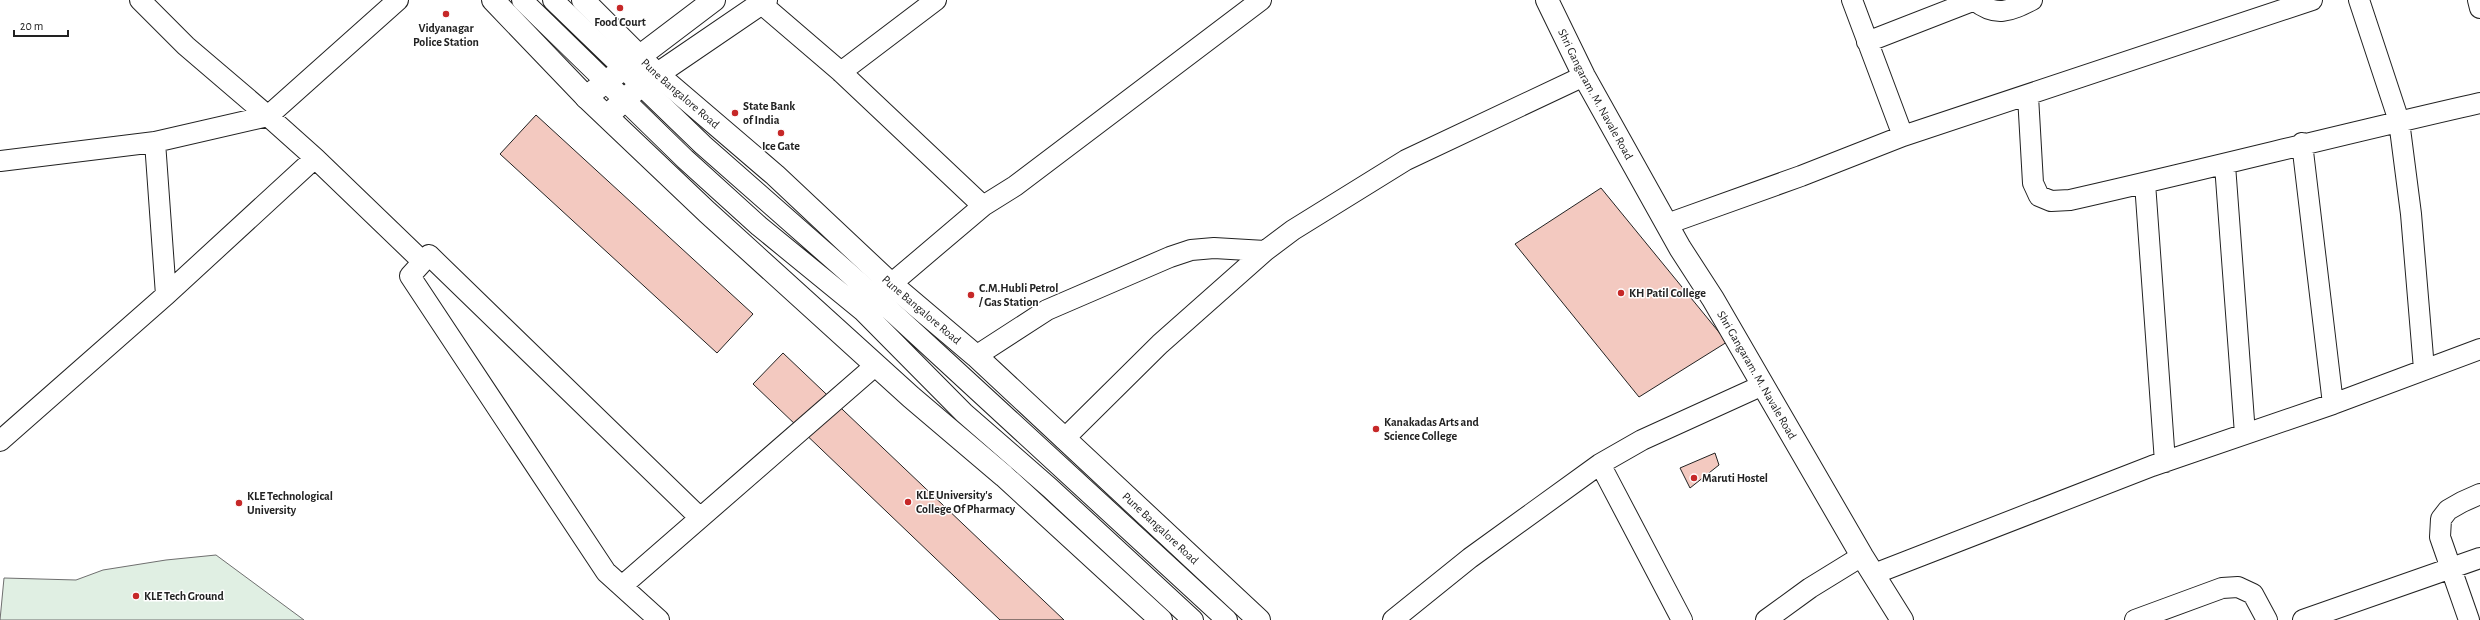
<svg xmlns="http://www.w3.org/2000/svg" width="2480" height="620" viewBox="0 0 2480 620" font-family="'Alegreya Sans',sans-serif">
<rect width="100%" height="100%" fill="#fff"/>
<!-- green -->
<path fill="#e0efe3" stroke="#6f6f6f" d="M216,555L304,620H0L4,578L76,580L103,570L166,560Z"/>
<!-- building -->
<path fill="#f3c9c0" stroke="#222" d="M536,115L753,314L717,353L500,154Z
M1601,188L1727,342L1639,397L1515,244Z
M783,353L1064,620H1000L753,384Z
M1715,453L1719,465L1690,488L1680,468Z"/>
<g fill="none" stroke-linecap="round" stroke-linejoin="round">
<defs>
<path id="minor" d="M140,0L186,46L268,116L398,0
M522,0L685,159L759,226L863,311L964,413L1050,488L1193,620
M553,0L703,145L877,298L1227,620
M757,0L841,72L983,206
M1852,0L1903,136
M1974,0C1996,18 2010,11 2032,0
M2359,0L2399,121L2411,214L2424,369
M2478,0L2480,8
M1867,42L1975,0
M841,72L936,0
M2028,96L2033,183L2039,196L2051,201L2070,200C2207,169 2343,134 2480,103
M155,142L166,295
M2302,143L2333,404
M0,161L155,142L268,116L315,158
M2225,165L2245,434
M2145,183L2165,462
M1667,224L1801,176L1903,136L2312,0
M891,284L983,206L1015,186L1261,0
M976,356L1047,310L1170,257L1191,250L1214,248L1265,251
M1064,439L1160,344L1265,251L1293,230L1406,160L1584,76
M0,441L166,295L315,158L423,262
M1600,464L1682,620
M1874,574L2152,466L2333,404L2480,349
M622,586L876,365
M659,620L606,572L410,276L429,255L695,513
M1393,620L1470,558L1600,464L1642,440L1763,385
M1766,620L1810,588L1862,556
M2135,620L2222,588L2238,587L2253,594L2267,620
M2303,620L2480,558
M2469,620L2440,537L2441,519L2448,510L2462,502L2480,494"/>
<g id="major">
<path d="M493,0L586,97L707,212L911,397L1004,476L1161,620"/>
<path id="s1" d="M583,0L657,74L775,175L891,284L976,356L1259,620"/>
<path id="s2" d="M1547,0L1584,76L1680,248L1713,299L1862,556L1902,620"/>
<path d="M586,97L714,0"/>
<path d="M607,116L640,86L766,0"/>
</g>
</defs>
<!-- minor casing -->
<use href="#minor" stroke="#222" stroke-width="22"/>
<!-- major casing -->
<use href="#major" stroke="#222" stroke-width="24"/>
<!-- minor -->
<use href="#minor" stroke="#fff" stroke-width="20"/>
<!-- major -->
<use href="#major" stroke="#fff" stroke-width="22"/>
</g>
<!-- markers -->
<g fill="#c62828" stroke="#fff" stroke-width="1.5">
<circle cx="620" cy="8" r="4"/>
<circle cx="446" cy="14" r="4"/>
<circle cx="735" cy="113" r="4"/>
<circle cx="781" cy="133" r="4"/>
<circle cx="1621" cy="293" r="4"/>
<circle cx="971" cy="295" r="4"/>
<circle cx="1376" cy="429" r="4"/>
<circle cx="1694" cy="478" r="4"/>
<circle cx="908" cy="502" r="4"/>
<circle cx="239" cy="503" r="4"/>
<circle cx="136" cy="596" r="4"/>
</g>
<g text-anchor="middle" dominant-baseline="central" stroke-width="3" stroke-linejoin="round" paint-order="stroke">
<!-- poi labels -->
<g font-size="12" font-weight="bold" fill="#222" stroke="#fff" text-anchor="start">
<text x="620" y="22" text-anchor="middle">Food Court</text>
<text x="446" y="28" text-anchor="middle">Vidyanagar<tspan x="446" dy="14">Police Station</tspan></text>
<text x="743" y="106">State Bank<tspan x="743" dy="14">of India</tspan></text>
<text x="781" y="146" text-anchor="middle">Ice Gate</text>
<text x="979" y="288">C.M.Hubli Petrol<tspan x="979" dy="14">/ Gas Station</tspan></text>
<text x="1629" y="293">KH Patil College</text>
<text x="1384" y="422">Kanakadas Arts and<tspan x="1384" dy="14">Science College</tspan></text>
<text x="1702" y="478">Maruti Hostel</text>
<text x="916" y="495">KLE University's<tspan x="916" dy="14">College Of Pharmacy</tspan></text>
<text x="247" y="496">KLE Technological<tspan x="247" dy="14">University</tspan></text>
<text x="144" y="596">KLE Tech Ground</text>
</g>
<!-- street labels -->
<g font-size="12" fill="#222" stroke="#fff">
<text stroke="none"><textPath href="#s1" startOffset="135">Pune Bangalore Road</textPath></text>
<text stroke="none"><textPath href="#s2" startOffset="106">Shri Gangaram. M. Navale Road</textPath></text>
<text stroke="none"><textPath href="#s1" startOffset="459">Pune Bangalore Road</textPath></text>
<text stroke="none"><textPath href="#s2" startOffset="430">Shri Gangaram. M. Navale Road</textPath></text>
<text stroke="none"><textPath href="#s1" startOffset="783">Pune Bangalore Road</textPath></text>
</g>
</g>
<!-- scale -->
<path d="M14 30v6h54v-6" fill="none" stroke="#222222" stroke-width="2"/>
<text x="20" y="30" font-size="12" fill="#222222" stroke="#ffffff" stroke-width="3" paint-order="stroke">20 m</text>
</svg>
